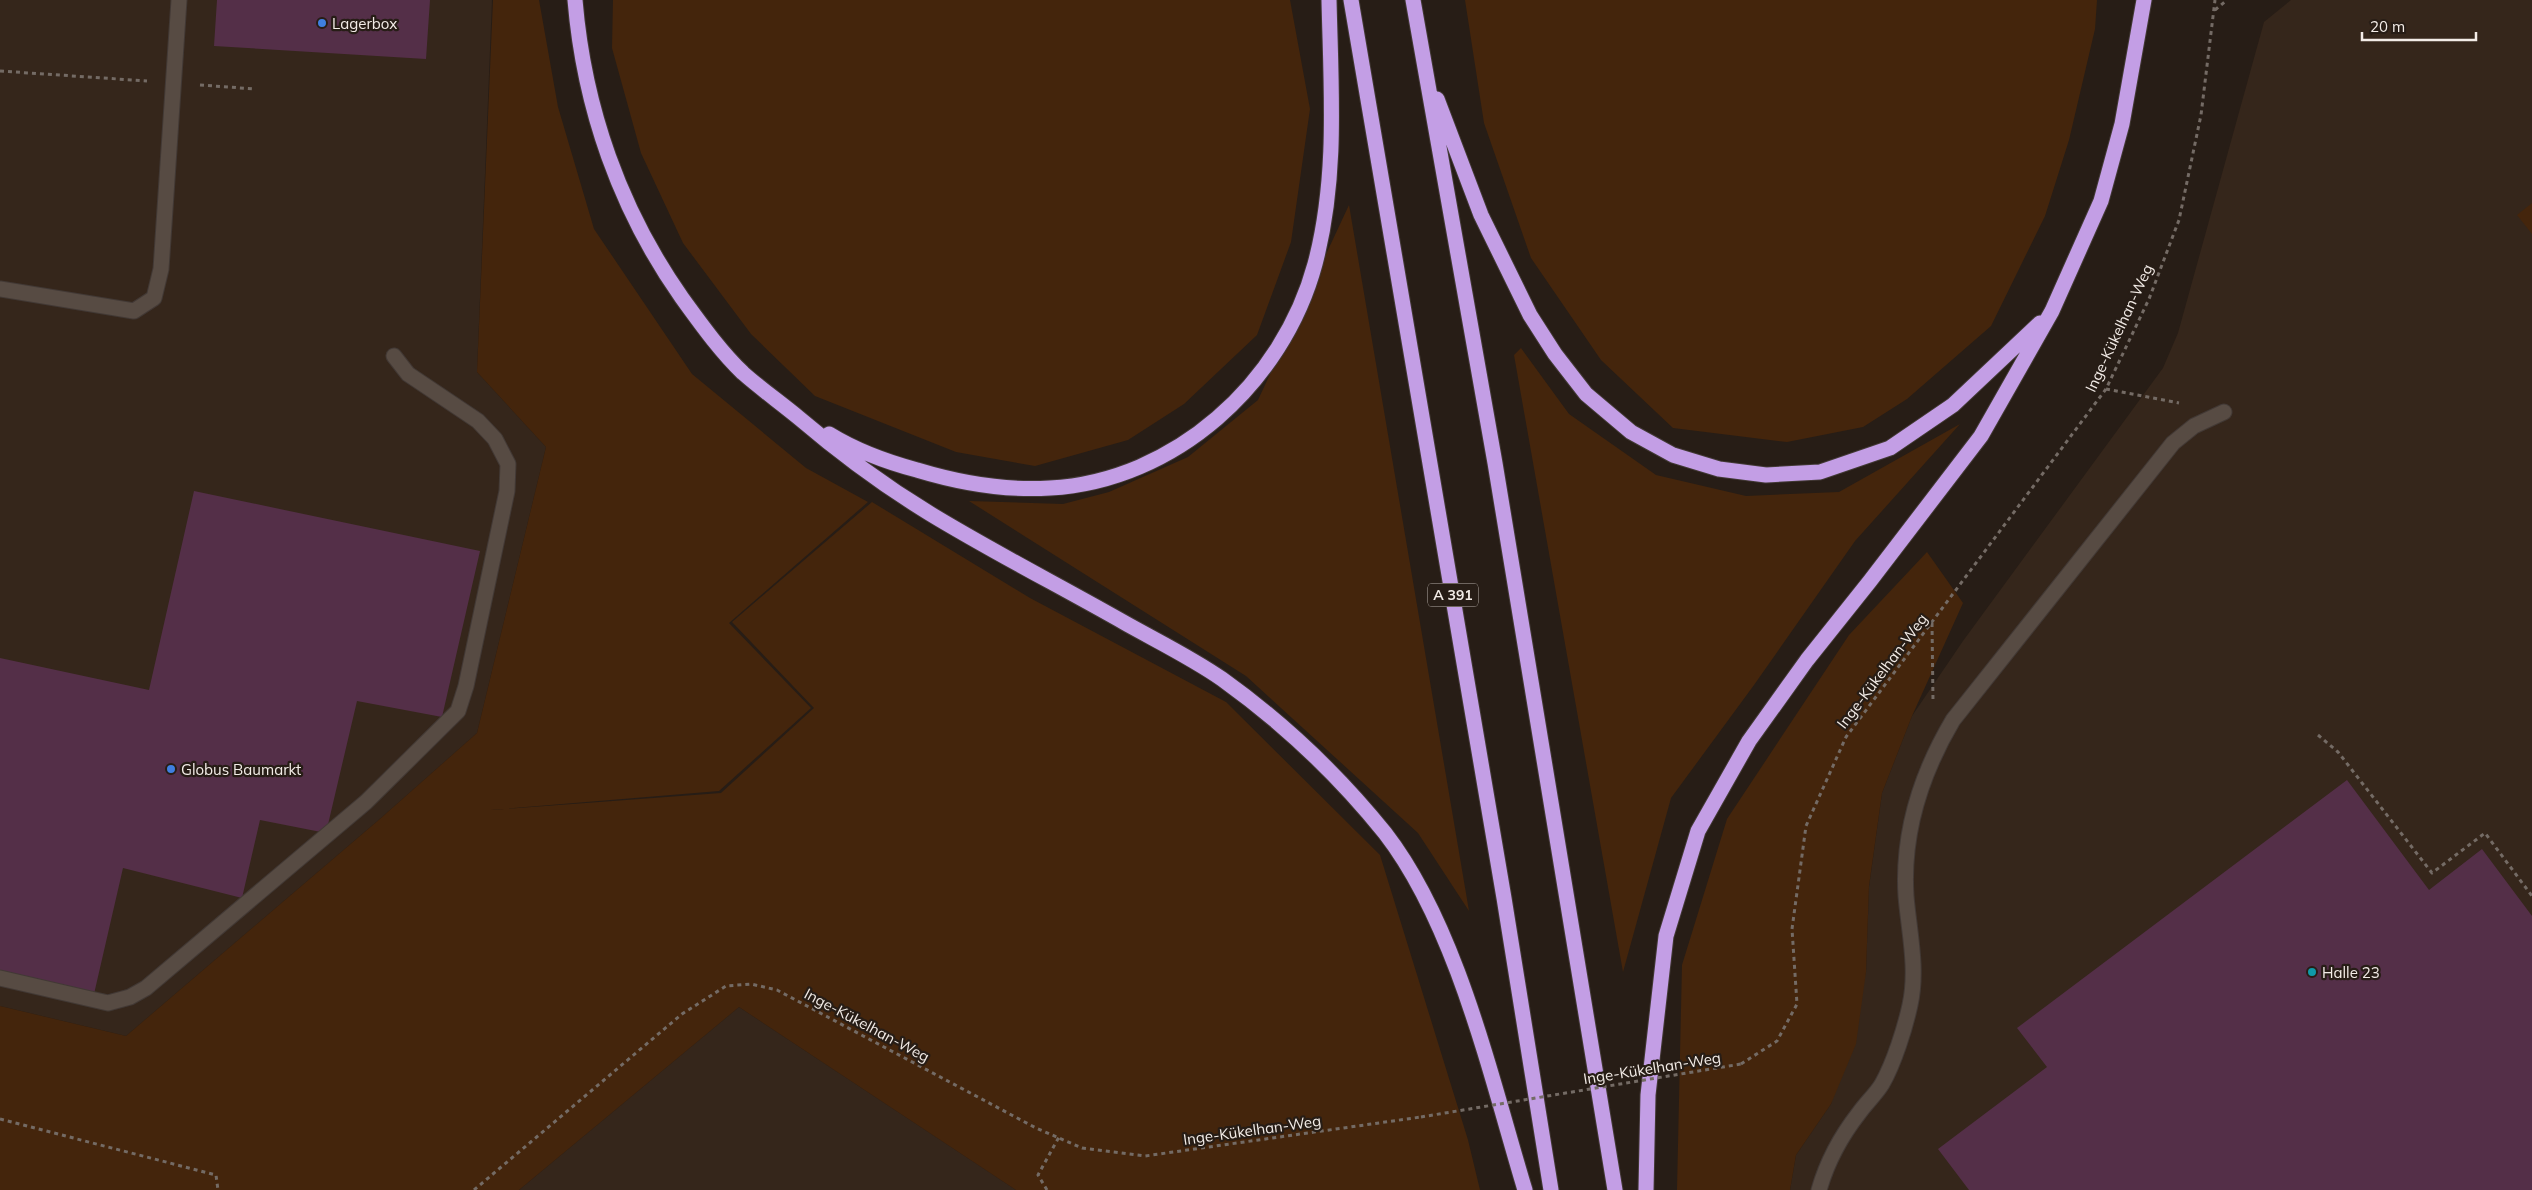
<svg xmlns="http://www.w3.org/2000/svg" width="2532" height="1190" viewBox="0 0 2532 1190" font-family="Mulish,sans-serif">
<rect width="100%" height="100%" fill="#271d16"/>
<!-- built -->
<path fill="#35261b" d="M0,0H492L477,372L546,447L477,733L381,818L126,1036L0,1006Z
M2291,0H2532V1190H1790L1796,1155L1831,1104L1866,972L1869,887L1882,793L1912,716L1963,641L2163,368L2178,333L2264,22Z
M739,1007L998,1178L1016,1190H519Z"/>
<!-- green -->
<path fill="#44250c" d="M493,0H539L558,107L594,229L692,374L806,468L868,502L729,623L811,708L719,791L491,810L721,793L814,708L732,622L872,502L1030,598L1226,702L1380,855L1468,1140L1480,1190H1016L739,1007L519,1190H0V1006L126,1036L381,818L477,733L546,447L477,372Z
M613,0H1290L1310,109L1291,242L1257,335L1184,404L1128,440L1035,466L956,452L815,396L751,334L683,243L641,153L612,48Z
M1465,0H2097L2095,29L2069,140L2045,216L1991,326L1907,399L1863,427L1787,442L1673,428L1601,360L1531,258L1484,123Z
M2532,203V234L2517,215Z
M1349,205L1469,911L1418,833L1246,676L969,501L1063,504L1109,492L1188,457L1258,400Z
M1521,348L1569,414L1656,475L1746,496L1839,492L1960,424L1855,541L1754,685L1671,798L1623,972L1514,355Z
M1927,552L1963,603L1912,716L1882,793L1869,886L1866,972L1856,1044L1831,1104L1796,1155L1790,1190H1677L1682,965L1727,819L1849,635Z"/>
<!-- building -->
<path fill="#542f48" d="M217,0H430L426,59L214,46Z
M194,491L480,551L442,717L357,701L326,833L260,820L242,898L123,868L94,994L0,971V658L149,690Z
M2347,780L2429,890L2482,849L2532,916V1190H1969L1938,1149L2047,1067L2017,1028Z"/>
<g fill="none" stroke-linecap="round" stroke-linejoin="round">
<defs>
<path id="lane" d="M0,289L134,311L154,298L161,269L179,0
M0,978L108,1003L130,997L146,988L366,802L458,711L466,686L507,491L508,464L495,439L478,421L408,374L394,356
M1819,1190C1827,1162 1841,1136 1859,1113C1866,1103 1876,1094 1882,1084C1894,1063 1905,1028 1910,1005C1918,969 1909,932 1906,896C1902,833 1921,774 1953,720L2173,443L2194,426L2224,412"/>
<path id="highway" d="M575,0C584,108 620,210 682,298C701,324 720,351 743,373C761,389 781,403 799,418C840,453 883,485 929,513C993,552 1060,586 1125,623C1157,641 1192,658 1222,679C1282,722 1339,776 1385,833C1457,926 1491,1078 1525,1190
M1351,0L1504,898L1551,1190
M1413,0L1495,463L1615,1190
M1437,99L1481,215L1530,315L1555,354L1586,394L1631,432L1673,455L1719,469L1766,475L1820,472L1890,448L1953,405L2040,323
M829,434C855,450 887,462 917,470C960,483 1005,491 1050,488C1175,481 1283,383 1315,264C1338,177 1331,89 1329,0
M1646,1190L1648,1095L1666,936L1698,831L1749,741L1807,660L1870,581L1981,436L2052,311L2101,201L2122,124L2144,0"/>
</defs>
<!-- lane casing -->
<use href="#lane" stroke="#423935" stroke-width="17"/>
<!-- highway casing -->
<use href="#highway" stroke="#423935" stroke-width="17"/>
<!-- path -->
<path stroke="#746b65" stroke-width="3" stroke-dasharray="4 4" stroke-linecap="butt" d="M2215,10L2227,0
M0,71L147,81
M200,85L255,89
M2106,389L2179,403
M1932,623L1933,701
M2318,735L2338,752L2432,873L2485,833L2532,896
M1741,1064L1777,1041L1797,1004L1792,929L1806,826L1846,737L2106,389L2149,299L2179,220L2201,115L2215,0
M0,1119L216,1175L218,1190
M474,1190L682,1014L726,986L751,984L777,990L1036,1128L1082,1148L1145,1156L1421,1117
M1047,1190L1038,1175L1059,1137"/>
<!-- lane -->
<use href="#lane" stroke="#574b43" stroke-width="15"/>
<!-- highway -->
<use href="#highway" stroke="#c39ee5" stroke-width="15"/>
<!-- path-bridge -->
<path stroke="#746b65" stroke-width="3" stroke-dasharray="4 4" stroke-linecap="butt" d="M1421,1117L1741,1064"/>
</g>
<!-- markers -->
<g fill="#3f7fe0" stroke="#271d16" stroke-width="2">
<circle cx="322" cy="23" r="5"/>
<circle cx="171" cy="769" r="5"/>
</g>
<circle fill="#0f9aa8" stroke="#271d16" stroke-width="2" cx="2312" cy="972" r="5"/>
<g text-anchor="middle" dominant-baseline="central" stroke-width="4.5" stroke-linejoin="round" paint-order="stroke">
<!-- shield labels -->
<rect fill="#271d16" stroke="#b6aea8" stroke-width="1" x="1428" y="583.5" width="50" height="23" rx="4"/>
<g font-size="14" font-weight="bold" fill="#f3ece7">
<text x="1453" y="595">A 391</text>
</g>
<!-- poi labels -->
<g font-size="15" fill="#f3ece7" stroke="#271d16" text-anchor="start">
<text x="332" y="23">Lagerbox</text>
<text x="181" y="769">Globus Baumarkt</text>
<text x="2322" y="972">Halle 23</text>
</g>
<!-- street labels -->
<g font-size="15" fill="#f3ece7" stroke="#271d16">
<text transform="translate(2119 328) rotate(-65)">Inge-Kükelhan-Weg</text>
<text transform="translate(1882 671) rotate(-53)">Inge-Kükelhan-Weg</text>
<text transform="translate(867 1025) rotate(28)">Inge-Kükelhan-Weg</text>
<text transform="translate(1652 1068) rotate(-9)">Inge-Kükelhan-Weg</text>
<text transform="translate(1252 1130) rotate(-8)">Inge-Kükelhan-Weg</text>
</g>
</g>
<!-- scale -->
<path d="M2362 32v8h114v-8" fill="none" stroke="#f3ece7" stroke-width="2.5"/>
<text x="2370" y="32" font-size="15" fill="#f3ece7" stroke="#271d16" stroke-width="4" paint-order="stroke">20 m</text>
</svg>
